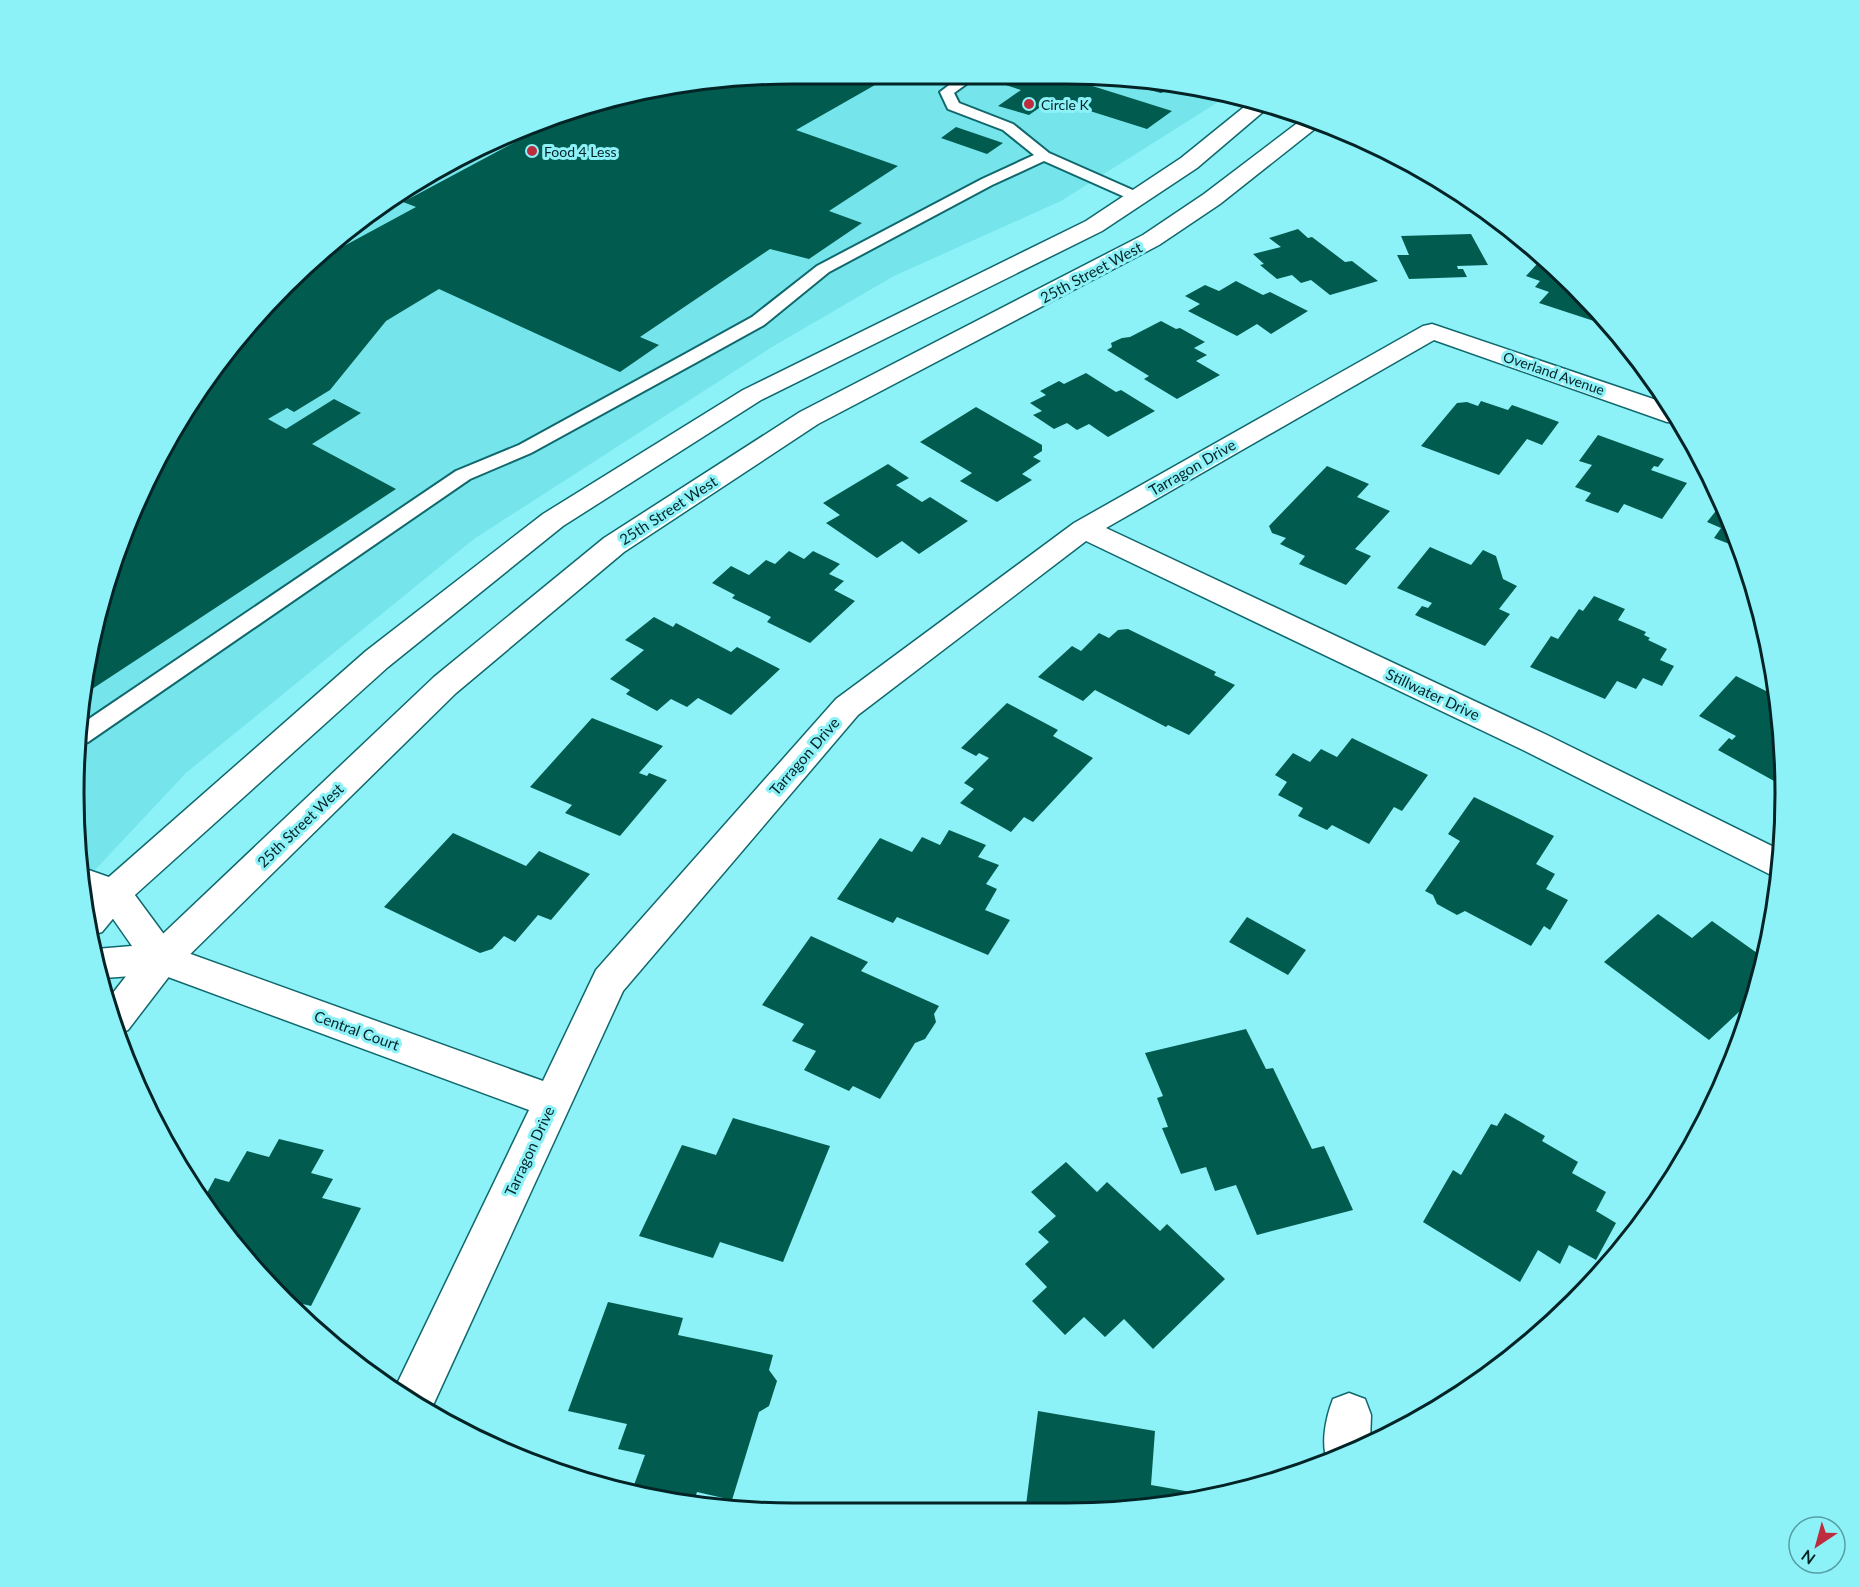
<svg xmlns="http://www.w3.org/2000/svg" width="1859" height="1587" viewBox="0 0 1859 1587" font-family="Lato,sans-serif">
<rect width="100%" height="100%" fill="#8df2f8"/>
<!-- built -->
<path fill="#75e5eb" d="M794,74L1159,80L1231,94L1061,201L894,276L772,347L474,539L186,773L80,886V700L128,518L195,393L319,252L475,148L607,98Z"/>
<!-- building -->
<path fill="#025b4f" d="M794,74H843L875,85L796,130L898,166L829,211L862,223L809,259L770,249L640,337L659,345L620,372L439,289L386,321L330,390L294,412L287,408L268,419L286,429L334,399L361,413L312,444L396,489L80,697L128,518L195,393L307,266L416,207L403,202L577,109L606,98L614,101L624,96Z
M981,77L1067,78L1172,111L1147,129L1052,99L1029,115L998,106L1021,90Z
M956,127L1003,143L987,154L941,138Z
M1298,229L1308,238L1312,237L1345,262L1352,261L1378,281L1330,295L1311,280L1301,283L1292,275L1277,279L1260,265L1264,264L1253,254L1281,247L1269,238Z
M1471,234L1488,265L1457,266L1458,269H1463L1467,277L1409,279L1397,255H1409L1401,236Z
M1537,264L1547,268L1550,265L1603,315L1597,322L1539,303L1549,292L1535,287L1540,281L1526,276Z
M1236,281L1263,295L1270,292L1308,311L1271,334L1257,324L1237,336L1188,311L1200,304L1185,296L1205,285L1219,291Z
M1161,321L1176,329L1180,328L1205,342L1194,348L1207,355L1196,361L1220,375L1177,399L1144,379L1149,376L1107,350L1112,347L1111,343L1122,338L1130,337Z
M1086,373L1116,392L1121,390L1155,411L1108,437L1089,424L1077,430L1067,423L1054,429L1033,415L1042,411L1030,403L1046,395L1040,391L1059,381L1064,384Z
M1481,401L1508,410L1512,405L1559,422L1542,445L1527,439L1499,475L1421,446L1457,403L1467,402L1478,406Z
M976,407L1042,445V451L1033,457L1041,461L1022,474L1032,480L997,502L960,481L972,473L920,442Z
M1598,435L1664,459L1658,467L1654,466L1651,470L1687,483L1662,519L1624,504L1618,513L1585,501L1591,493L1575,487L1592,465L1579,461Z
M888,464L909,478L896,485L922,502L930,497L968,521L919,554L902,541L877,558L826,523L840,515L823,503Z
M1327,466L1369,484L1357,497L1390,511L1355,549L1371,556L1346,585L1299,564L1305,556L1280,544L1286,538L1272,533L1269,526Z
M1719,507L1726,509L1731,518L1742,555L1734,552L1737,547L1714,538L1721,528L1707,522Z
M1430,547L1471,565L1483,550L1496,556L1503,579L1517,586L1499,609L1510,614L1485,646L1415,615L1422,606L1428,608L1432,603L1397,588Z
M789,551L804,559L813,551L840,564L829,574L844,581L834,590L855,601L810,643L767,622L771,617L732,598L735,595L712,583L731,566L749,575L766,560L775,564Z
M1594,596L1625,609L1618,620L1646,632L1644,635L1650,638L1648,640L1667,649L1660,660L1674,666L1662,686L1643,678L1636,689L1617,681L1605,699L1530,667L1551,636L1558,639L1579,609L1583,611Z
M654,617L673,627L676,623L731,652L737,647L780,669L731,715L698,698L687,707L671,699L657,711L626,694L630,690L610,679L644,650L625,640Z
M1128,629L1216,672L1214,675L1235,685L1189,735L1168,725L1166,727L1095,690L1083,701L1038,677L1072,646L1081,651L1099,633L1109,638L1118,630Z
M1736,676L1776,696L1785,787L1718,750L1729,738L1732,740L1736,736L1699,716Z
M1007,703L1058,730L1053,736L1093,758L1033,822L1024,817L1011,832L960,803L974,789L964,783L989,758L979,753L976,756L961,748Z
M592,718L663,746L639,773L647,776L649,773L667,780L620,836L565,813L572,805L530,787Z
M1352,738L1428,775L1402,811L1394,807L1369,844L1332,825L1327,830L1298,816L1303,808L1278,795L1287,782L1275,775L1293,753L1310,762L1321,749L1337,757Z
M1474,797L1554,836L1536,864L1555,874L1546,889L1568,900L1550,930L1544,926L1531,946L1465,911L1457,915L1437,904L1433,895L1425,891L1460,841L1448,834Z
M949,830L986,845L978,857L999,865L986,884L997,889L985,910L1010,920L988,955L897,917L893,923L837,899L880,838L912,852L922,837L940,845Z
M453,833L526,866L539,851L590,874L551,920L538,915L515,942L504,936L492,949L480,953L384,907Z
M1658,914L1692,938L1712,921L1764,958L1747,1014L1741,1010L1709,1040L1604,962Z
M1247,917L1306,950L1288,975L1229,942Z
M811,936L868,962L861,971L939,1006L934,1014L936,1022L925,1039L915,1043L880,1099L853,1086L849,1091L804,1070L816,1051L792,1041L804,1024L762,1005Z
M1246,1029L1266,1069L1273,1068L1312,1149L1324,1146L1353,1210L1257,1235L1236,1185L1215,1191L1206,1167L1181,1174L1162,1128L1168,1127L1157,1098L1163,1096L1145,1053Z
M1505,1113L1545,1136L1542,1141L1578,1162L1572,1173L1606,1192L1596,1211L1616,1223L1596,1260L1569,1245L1560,1264L1538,1250L1520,1282L1423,1222L1453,1170L1461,1175L1491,1124L1497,1126Z
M733,1118L830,1146L783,1262L720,1242L713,1258L639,1236L682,1145L716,1155Z
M279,1139L324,1150L311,1173L333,1179L322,1198L361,1208L311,1306L282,1299L202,1202L215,1178L229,1182L247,1151L269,1157Z
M1066,1162L1097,1192L1107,1182L1160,1231L1167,1224L1225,1279L1153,1349L1124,1319L1105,1337L1084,1317L1065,1335L1032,1301L1047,1287L1025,1264L1049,1242L1038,1232L1056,1216L1031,1192Z
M608,1302L683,1318L678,1335L773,1355L769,1370L777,1381L769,1406L759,1412L732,1500L697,1492L694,1501L634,1485L645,1455L618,1449L627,1424L568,1411Z
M1038,1411L1155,1431L1151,1485L1191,1492L1190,1501L1066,1513H1025Z"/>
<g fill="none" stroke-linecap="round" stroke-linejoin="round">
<defs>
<path id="service" d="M961,76L976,77L954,93L959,103L1013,124L1049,153L1144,195L1146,198L1144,201H1134L1044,161L992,185L829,272L764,325L697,362L531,453L470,479L88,742L80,744V725L456,471L519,445L685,354L752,317L817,266L982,179L1034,155L1003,130L948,109L940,92Z
M1128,79C1142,79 1158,78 1168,87L1161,91L1130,82Z"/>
<path id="minor" d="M1432,324L1671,405L1680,423L1667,422L1434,340L1106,528L1547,735L1780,850L1777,878L1525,751L1086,541L858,715L623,991L429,1414L395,1388L529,1110L160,974L104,978L96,949L132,946L102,903L82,896L80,867L126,883L174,948L543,1081L596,970L836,699L1074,523L1423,326Z
M1349,1393L1365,1399L1371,1415L1370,1443L1341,1459L1328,1463C1320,1444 1326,1417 1333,1399Z"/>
<path id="tertiary" d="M1254,99L1271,105L1197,168L1102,231L761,400L563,526L388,667L126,903L102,932L92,935L84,903L102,883L366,651L543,514L743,390L1086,221L1181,158Z
M1304,118L1321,124L1220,204L1159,245L818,424L624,552L456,693L174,970L128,1030L119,1033L109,998L148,948L434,677L604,538L800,412L1143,235L1204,194Z"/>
</defs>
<!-- service casing -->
<use href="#service" stroke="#10686c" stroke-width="4"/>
<!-- minor casing -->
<use href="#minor" stroke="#10686c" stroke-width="3"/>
<!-- tertiary casing -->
<use href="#tertiary" stroke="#10686c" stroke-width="3"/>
<!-- service -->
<use href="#service" fill="#fff" fill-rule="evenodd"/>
<!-- minor -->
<use href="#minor" fill="#fff" fill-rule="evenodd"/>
<!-- tertiary -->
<use href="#tertiary" fill="#fff" fill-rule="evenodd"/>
</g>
<!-- markers -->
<g fill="#be2d3e" stroke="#8df2f8" stroke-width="2">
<circle cx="1029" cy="104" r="6"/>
<circle cx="532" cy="151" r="6"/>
</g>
<g text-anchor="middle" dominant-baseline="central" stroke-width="6" stroke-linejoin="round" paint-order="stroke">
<!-- far-poi labels -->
<g font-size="14" fill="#022426" stroke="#8df2f8" text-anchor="start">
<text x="1041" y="104">Circle K</text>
<text x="544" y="151">Food 4 Less</text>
</g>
<!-- far-street labels -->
<g font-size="14" fill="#022426" stroke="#8df2f8">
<text transform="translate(1554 373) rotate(19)">Overland Avenue</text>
</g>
<!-- street labels -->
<g font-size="15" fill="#022426" stroke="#8df2f8">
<text transform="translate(1091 272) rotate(-28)">25th Street West</text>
<text transform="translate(1192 467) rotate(-30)">Tarragon Drive</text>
<text transform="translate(668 510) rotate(-33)">25th Street West</text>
<text transform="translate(1433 694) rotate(25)">Stillwater Drive</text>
<text transform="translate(804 756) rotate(-49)">Tarragon Drive</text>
<text transform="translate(300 825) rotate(-44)">25th Street West</text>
<text transform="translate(357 1030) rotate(20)">Central Court</text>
<text transform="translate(529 1151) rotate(-65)">Tarragon Drive</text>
</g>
</g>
<!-- crop -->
<path d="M0 0H1859V1587H0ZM793 84H1066A709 709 0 0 1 1775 793V794A709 709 0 0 1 1066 1503H793A709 709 0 0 1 84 794V793A709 709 0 0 1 793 84Z" fill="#8df2f8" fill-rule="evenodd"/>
<path fill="none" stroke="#022426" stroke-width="3" d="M793 84H1066A709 709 0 0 1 1775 793V794A709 709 0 0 1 1066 1503H793A709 709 0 0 1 84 794V793A709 709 0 0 1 793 84Z"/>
<!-- north arrow -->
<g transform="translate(1817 1545) rotate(216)"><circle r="28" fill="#8df2f8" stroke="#55a0a4" stroke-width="1.5"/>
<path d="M0-4.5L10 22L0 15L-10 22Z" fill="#be2d3e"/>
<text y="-9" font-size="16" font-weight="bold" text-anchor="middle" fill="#022426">N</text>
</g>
</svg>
